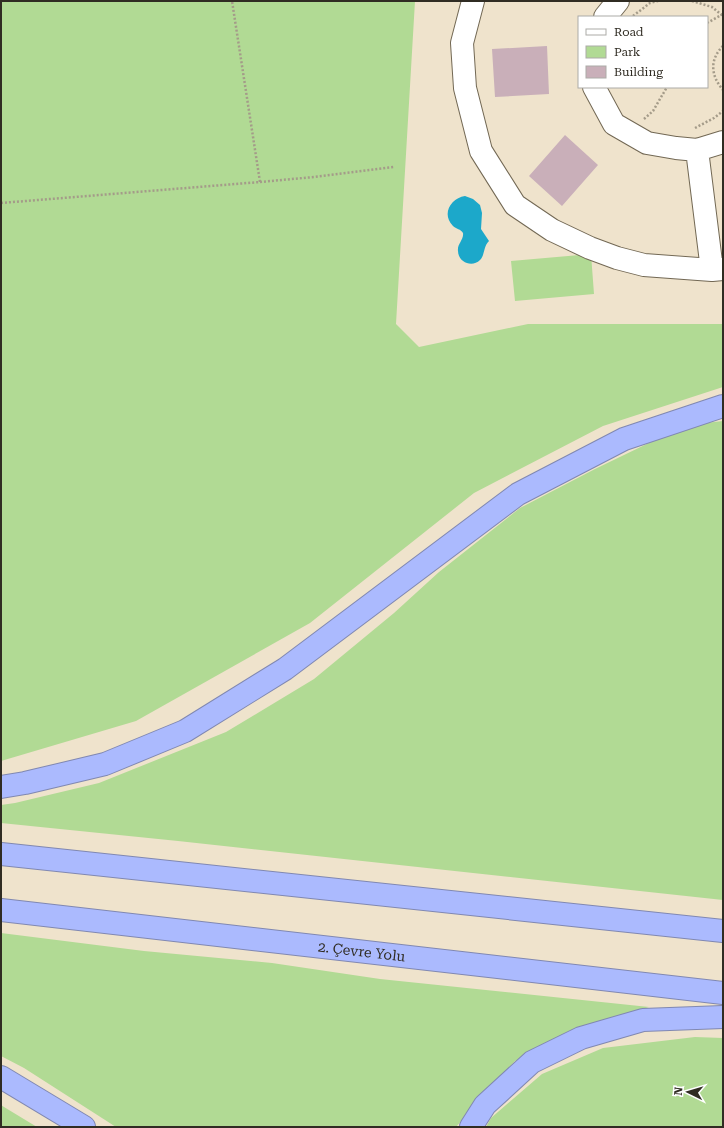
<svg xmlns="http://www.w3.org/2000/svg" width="724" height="1128" viewBox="0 0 724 1128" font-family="'Roboto Serif',serif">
<rect width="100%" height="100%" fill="#efe3cc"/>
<!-- green -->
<path fill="#b1da94" d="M1,1H415L396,324L419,347L528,324H723V387L603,426L474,493L310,623L136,721L1,761Z
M591,254L594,294L515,301L511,261Z
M723,421V900L178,841L1,823V805L15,803L99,783L226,732L314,679L394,613L439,572L520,508L595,469L653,441L705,423Z
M1,933L144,951L272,963L380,979L649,1007L569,1031L515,1061L456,1127H116L24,1068L1,1056Z
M695,1037L723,1038V1127H486L491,1118L542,1074L603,1048Z
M1,1105L4,1107L37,1127H1Z"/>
<!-- water -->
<path fill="#1ca8ca" d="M465,196L473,199L480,205L482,213L481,229L489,241C483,247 485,255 480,260C472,268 458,262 458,251C457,244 464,240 463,233C461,229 456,229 453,226C441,214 451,198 465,196Z"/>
<!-- building -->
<path fill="#c9afb9" d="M547,46L549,94L495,97L492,49Z
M565,135L598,165L562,206L529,176Z"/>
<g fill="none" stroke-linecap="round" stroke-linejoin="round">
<defs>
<path id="minor" d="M473,1L462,43L465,88L481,151L515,205L552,230L590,248L617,258L644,265L712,270L723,269
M605,17L618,1
M594,87L614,124L647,143L676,148L697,150L723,142
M697,150L712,270"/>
<g id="highway">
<path d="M1,787L25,783L105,764L185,731L285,669L518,494L624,439L723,406"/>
<path d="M1,854L723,931"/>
<path id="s1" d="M1,910L723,993"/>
<path d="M1,1077L84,1127"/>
<path d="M471,1127L485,1105L532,1062L581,1038L643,1020L723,1017"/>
</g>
</defs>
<!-- minor casing -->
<use href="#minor" stroke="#726854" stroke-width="24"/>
<!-- highway casing -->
<use href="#highway" stroke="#8088b1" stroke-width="24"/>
<!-- path -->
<path stroke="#a49b89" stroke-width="2.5" stroke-dasharray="2 2" stroke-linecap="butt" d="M692,1L712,7L723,16
M633,16L650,3L658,1
M707,23L723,14
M723,46C709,60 711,76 723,90
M644,119L653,111L667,87
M695,128L714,118L723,111
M260,182L314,177L394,167
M1,203L260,182L232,1"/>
<!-- minor -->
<use href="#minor" stroke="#fff" stroke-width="22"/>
<!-- highway -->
<use href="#highway" stroke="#abbafe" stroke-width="22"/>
</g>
<g text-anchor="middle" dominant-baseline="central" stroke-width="3.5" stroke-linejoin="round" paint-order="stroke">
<!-- street labels -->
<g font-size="14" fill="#302c23" stroke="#fff">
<text stroke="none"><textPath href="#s1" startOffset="363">2. Çevre Yolu</textPath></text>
</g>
</g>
<!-- border -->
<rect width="724" height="1128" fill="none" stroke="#302c23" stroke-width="4"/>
<!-- legend -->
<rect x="578" y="16" width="130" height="72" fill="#ffffff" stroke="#acaba7"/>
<rect x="586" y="29" width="20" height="6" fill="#ffffff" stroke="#acaba7"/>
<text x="614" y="36" font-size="12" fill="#302c23">Road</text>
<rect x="586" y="46" width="20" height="12" fill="#b1da94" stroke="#acaba7"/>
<text x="614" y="56" font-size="12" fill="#302c23">Park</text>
<rect x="586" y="66" width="20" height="12" fill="#c9afb9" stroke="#acaba7"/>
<text x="614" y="76" font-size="12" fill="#302c23">Building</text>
<!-- north arrow -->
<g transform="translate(688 1092) rotate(275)" stroke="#ffffff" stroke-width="3" paint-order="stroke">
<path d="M0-3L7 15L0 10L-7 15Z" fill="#302c23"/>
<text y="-6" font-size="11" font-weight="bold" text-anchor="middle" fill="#302c23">N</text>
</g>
</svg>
